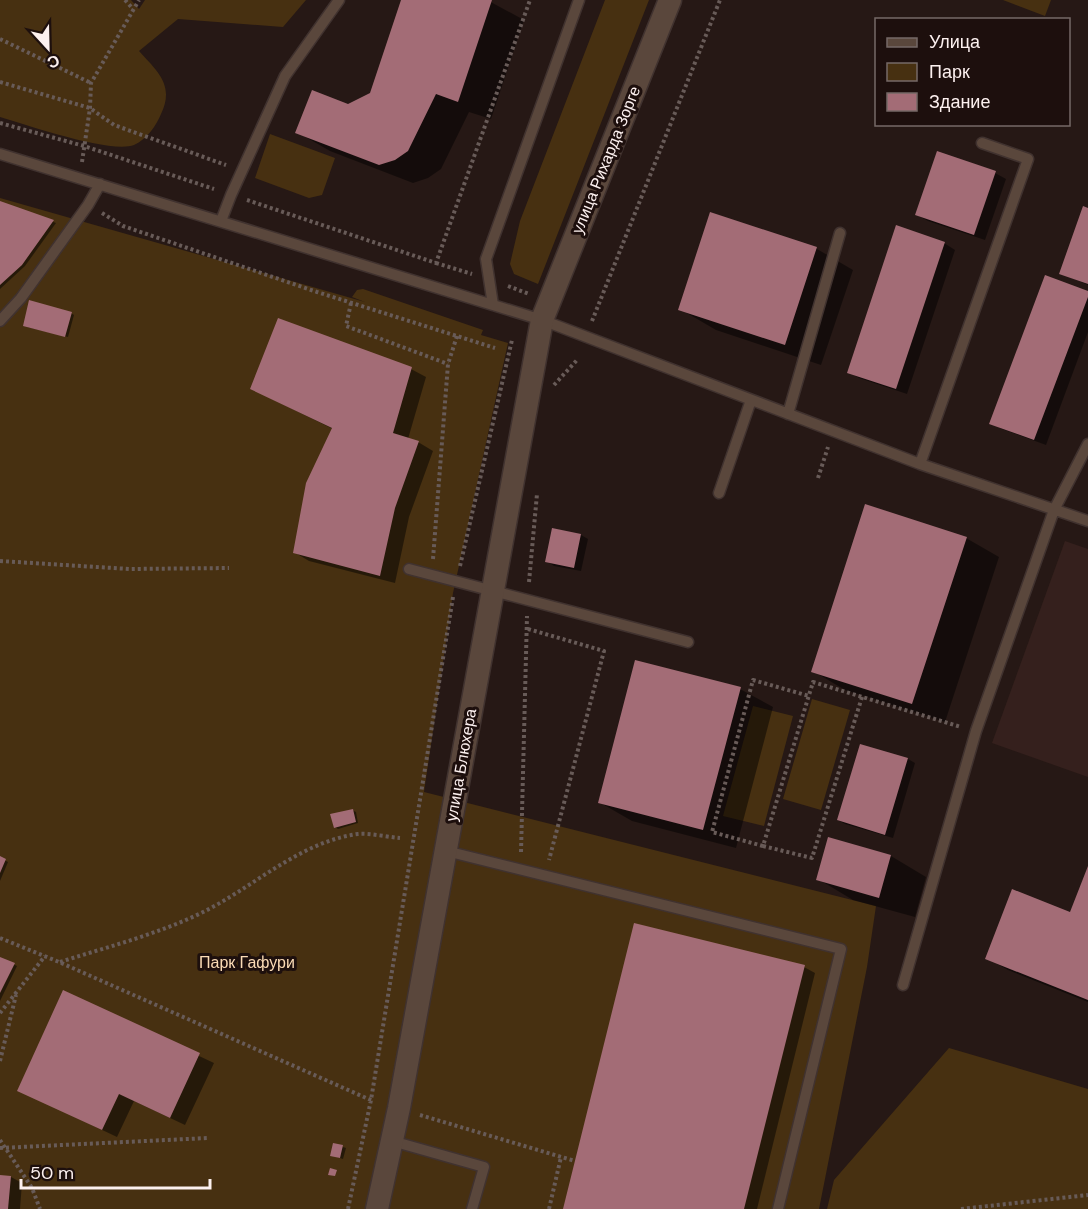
<svg xmlns="http://www.w3.org/2000/svg" width="1088" height="1209" viewBox="0 0 1088 1209" font-family="'DM Sans',sans-serif">
<rect width="100%" height="100%" fill="#261815"/>
<!-- built -->
<path fill="#35201d" d="M1065,541L1088,549V777L992,743Z"/>
<!-- green -->
<path fill="#473011" d="M0,0H131L139,9L145,0H306L283,27L178,19L139,51C157,71 175,85 161,114C156,126 147,139 134,145C111,154 27,125 0,117Z
M605,0H649L538,284L514,274L510,264L520,221Z
M1003,0H1051L1045,16Z
M270,134L335,158L322,195L309,198L255,178Z
M0,198L365,302L352,297L357,290L363,289L483,330L481,335L508,343L453,593L424,792L876,906L867,967L819,1209H0Z
M812,699L850,710L821,810L783,799Z
M753,706L793,716L764,826L723,816Z
M949,1048L1088,1089V1209H827L834,1180Z"/>
<!-- shadow -->
<path fill="#0007" d="M402,0H487L524,20L491,119L469,112L441,169L428,178L413,183L330,151L297,132L371,94Z
M995,173L1006,179L985,240L928,221L917,215Z
M0,202L56,223L25,266L0,289Z
M1088,209V285L1061,273Z
M711,214L817,249L853,270L821,365L716,330L680,309Z
M944,243L955,250L907,394L859,378L848,372Z
M1088,292V332L1046,445L1002,429L991,423Z
M71,313L74,315L68,337L27,327Z
M411,369L426,377L408,439L418,442L433,451L409,517L395,583L309,561L294,552L333,429L252,389Z
M554,529L581,535L588,539L581,571L554,566L547,561Z
M966,538L999,557L945,722L845,690L813,671Z
M740,689L773,707L736,848L632,821L599,802Z
M861,746L908,759L915,763L893,838L845,824L838,820Z
M352,810L356,812L358,823L338,829L335,827Z
M829,839L891,856L926,877L915,917L853,900L818,879Z
M0,858L8,862L0,881Z
M1088,869V1002L1008,970L987,958L1070,914Z
M0,958L17,966L0,1001Z
M804,967L815,973L757,1209H564Z
M63,992L214,1063L185,1125L134,1101L117,1137L18,1090Z
M343,1147L346,1148L343,1159L331,1155Z
M0,1176L11,1177L22,1183L20,1209H0Z"/>
<!-- building -->
<path fill="#a36c76" d="M401,0H492L458,102L436,94L408,151L395,160L379,165L295,133L312,90L348,104L370,93Z
M937,151L996,171L974,235L915,215Z
M0,201L54,220L22,265L0,285Z
M1083,206L1088,208V284L1059,274Z
M710,212L817,247L785,345L678,310Z
M896,225L945,242L896,389L847,373Z
M1045,275L1088,291V297L1034,440L989,424Z
M29,300L72,312L65,337L23,326Z
M278,318L412,367L393,433L419,441L395,508L380,576L293,553L306,483L332,428L250,389Z
M865,504L967,537L912,704L811,672Z
M552,528L581,534L574,568L545,562Z
M635,660L741,687L703,830L598,803Z
M860,744L908,758L885,835L837,820Z
M353,809L356,822L334,828L330,814Z
M828,837L891,855L879,898L816,880Z
M0,856L6,859L0,873Z
M1088,866V1000L985,959L1012,889L1070,912Z
M634,923L805,965L744,1209H563Z
M0,957L15,963L0,993Z
M63,990L200,1053L170,1118L119,1094L102,1130L17,1091Z
M333,1143L343,1145L340,1158L330,1156Z
M330,1168L337,1170L335,1176L328,1175Z
M0,1175L11,1176L8,1209H0Z"/>
<g fill="none" stroke-linecap="round" stroke-linejoin="round">
<defs>
<path id="service" d="M0,154L542,320L920,464L1088,521
M221,221L231,195L285,76L339,0
M493,305L486,259L579,0
M0,321L21,298L88,205L100,184
M788,414L840,233
M920,464L1028,159L982,143
M719,493L751,400
M409,569L688,642
M446,851L841,949L778,1209
M903,985L976,731L1054,510L1088,444
M392,1141L484,1167L472,1209"/>
<path id="minor" d="M377,1209L399,1108L542,320L670,0"/>
</defs>
<!-- service casing -->
<use href="#service" stroke="#40322f" stroke-width="13"/>
<!-- minor casing -->
<use href="#minor" stroke="#40322f" stroke-width="25"/>
<!-- path -->
<path stroke="#685b58" stroke-width="4" stroke-dasharray="3 3" stroke-linecap="butt" d="M125,0L133,9
M0,39L91,83
M0,82L90,108L114,125L226,165
M0,123L84,146L214,189
M82,162L90,108L91,83L139,0
M247,200L436,263L530,0
M102,213L123,226L317,292L495,348
M436,263L472,274
M508,286L529,294
M351,303L346,326L448,364
M592,321L720,0
M554,385L578,359
M818,478L828,447
M433,559L448,364L457,336
M0,561L129,569L229,568
M460,566L512,340
M529,582L537,494
M528,629L604,651L549,860
M862,697L812,858L763,846L813,682L961,727
M763,846L712,832L753,680L809,696
M521,852L527,616
M0,938L59,962L373,1101
M60,962C107,947 155,935 199,914C252,889 298,842 358,834C371,833 387,837 400,838
M0,1013L45,956
M0,1061L16,995
M420,1115L575,1161
M0,1140L32,1188L40,1209
M0,1148L208,1138
M348,1209L371,1100L453,597
M549,1209L561,1157
M961,1209L1088,1195"/>
<!-- service -->
<use href="#service" stroke="#5a473c" stroke-width="10"/>
<!-- minor -->
<use href="#minor" stroke="#5a473c" stroke-width="22"/>
</g>
<g text-anchor="middle" dominant-baseline="central" stroke-width="6" stroke-linejoin="round" paint-order="stroke">
<!-- street labels -->
<g font-size="16" fill="#fcf0ef" stroke="#1d0f0d">
<text transform="translate(606 160) rotate(-68)">улица Рихарда Зорге</text>
<text transform="translate(461 765) rotate(-80)">улица Блюхера</text>
</g>
<!-- park labels -->
<g font-size="16" fill="#fbdbb5" stroke="#1d0f0d">
<text x="247" y="962">Парк Гафури</text>
</g>
</g>
<!-- legend -->
<rect x="875" y="18" width="195" height="108" fill="#1d0f0d" stroke="#766967" stroke-width="1.5"/>
<rect x="887" y="38" width="30" height="9" fill="#5a473c" stroke="#766967" stroke-width="1.5"/>
<text x="929" y="48" font-size="18" fill="#fcf0ef">Улица</text>
<rect x="887" y="63" width="30" height="18" fill="#473011" stroke="#766967" stroke-width="1.5"/>
<text x="929" y="78" font-size="18" fill="#fcf0ef">Парк</text>
<rect x="887" y="93" width="30" height="18" fill="#a36c76" stroke="#766967" stroke-width="1.5"/>
<text x="929" y="108" font-size="18" fill="#fcf0ef">Здание</text>
<!-- north arrow -->
<g transform="translate(48 48) rotate(158)" stroke="#1d0f0d" stroke-width="4.5" paint-order="stroke">
<path d="M0-4.5L10 22L0 15L-10 22Z" fill="#fcf0ef"/>
<text y="-9" font-size="16" font-weight="bold" text-anchor="middle" fill="#fcf0ef">С</text>
</g>
<!-- scale -->
<path d="M21 1179v9h189v-9" fill="none" stroke="#fcf0ef" stroke-width="3"/>
<text x="30" y="1179" font-size="18" fill="#fcf0ef" stroke="#1d0f0d" stroke-width="4.5" paint-order="stroke">50 m</text>
</svg>
